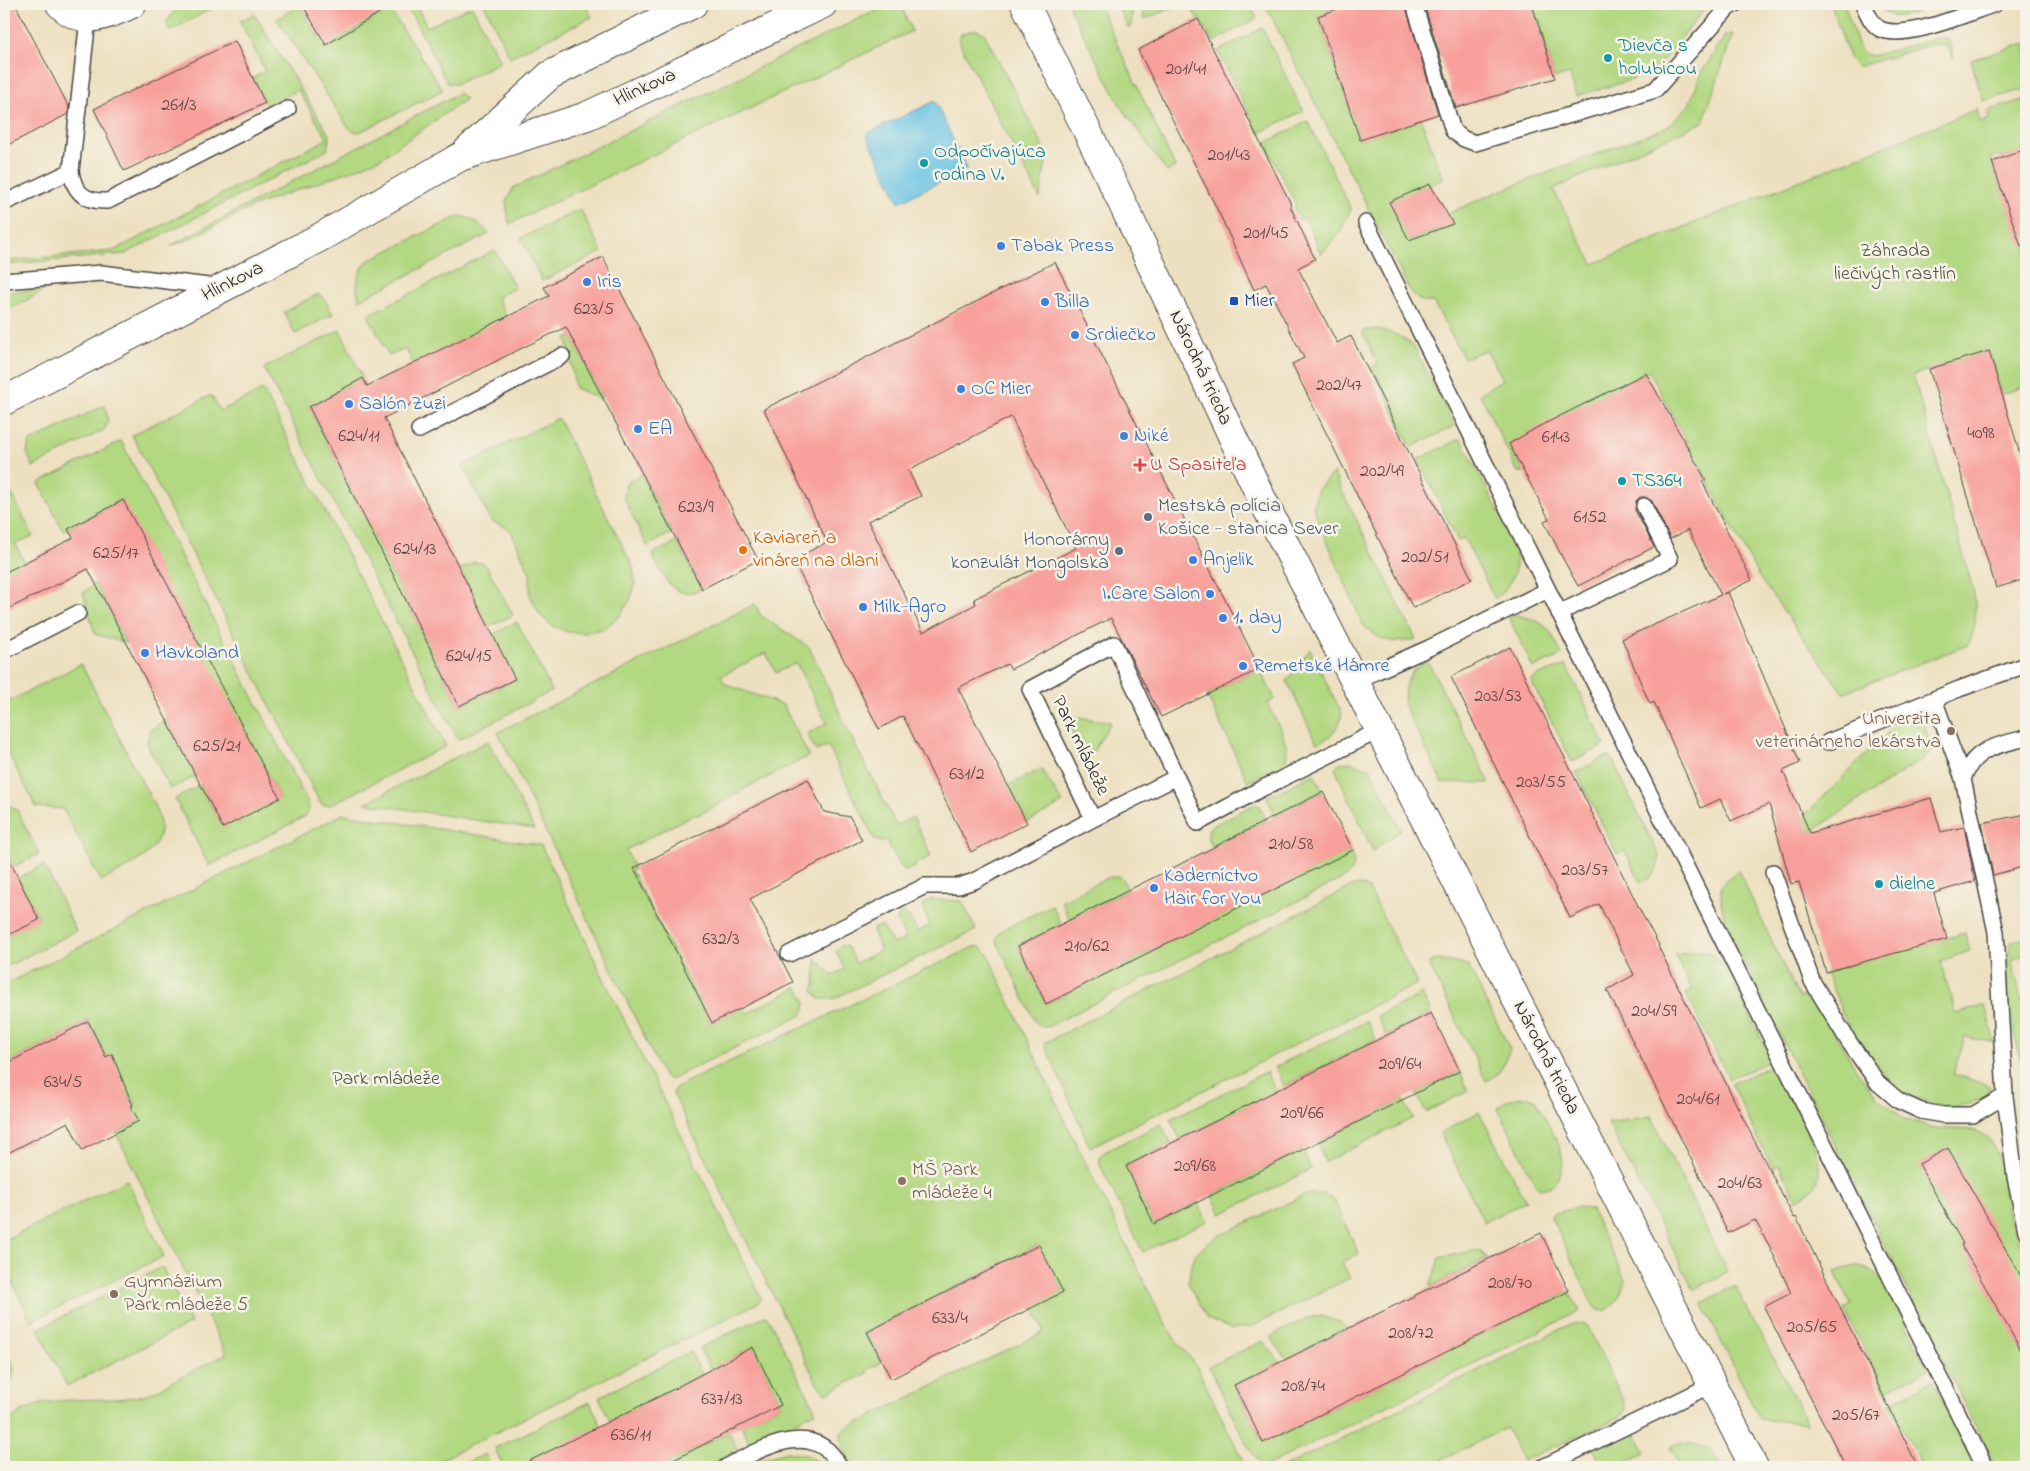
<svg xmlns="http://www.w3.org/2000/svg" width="2030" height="1471" viewBox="0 0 2030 1471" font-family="'Indie Flower',sans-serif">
<rect width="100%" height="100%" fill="#f7f3e8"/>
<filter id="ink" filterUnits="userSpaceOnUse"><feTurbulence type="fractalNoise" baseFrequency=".02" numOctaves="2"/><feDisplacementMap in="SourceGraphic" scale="10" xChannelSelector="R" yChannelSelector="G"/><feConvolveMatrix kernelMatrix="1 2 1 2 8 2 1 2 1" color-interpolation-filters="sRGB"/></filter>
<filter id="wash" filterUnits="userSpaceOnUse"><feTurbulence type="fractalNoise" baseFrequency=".0096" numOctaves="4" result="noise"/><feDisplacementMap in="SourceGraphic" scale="20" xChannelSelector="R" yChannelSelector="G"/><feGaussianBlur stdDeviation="1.12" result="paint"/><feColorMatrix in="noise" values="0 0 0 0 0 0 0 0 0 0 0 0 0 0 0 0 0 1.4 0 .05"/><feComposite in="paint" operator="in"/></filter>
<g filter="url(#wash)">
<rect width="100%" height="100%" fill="#ede0c0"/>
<!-- green -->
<path fill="#b2d881" stroke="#6e8256" d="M179,4H220L170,31L166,23Z
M380,4H386L443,90L360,132L352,131L348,127L277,19L299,5L325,48L385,11Z
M406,4H416L427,27L472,6L500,62L456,84L447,83Z
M484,4H585L592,17L510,57Z
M889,4H900L912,31L509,224L506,202L513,188Z
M1071,4H1097L1101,9L1175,167L1167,172L1120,105L1072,13L1069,6Z
M1116,4H1133L1131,27L1128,28Z
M1145,4H1182L1143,20Z
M1188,4H1249L1257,18L1213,42L1200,19H1198Z
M1265,4H1326L1329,12L1316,17L1319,19L1359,136V140L1421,119L1443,179L1390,202L1409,240L1452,225L1447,214L1492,194L1667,127L1689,105L1701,73L1725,36L1733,34L1703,122L1553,189L1593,264L1977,109L1980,123L1989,119L1987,111L2026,99V149L2001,159L1999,155L1991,158L2010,213L2026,207V386L2002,394L1989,351L1913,375L1974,593C1976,613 1977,627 1968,645L1843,693L1759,577L1649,371L1509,444L1524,473H1518L1480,394L1503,379L1486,350L1464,358L1433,302C1419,303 1415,298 1408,287Z
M1532,4H1709L1667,55L1648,75L1576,96L1570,74L1555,78Z
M1831,4H1844L1860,49L1865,54L1872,56L1940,37L1949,40L1954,58L1946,46L1933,44L1857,67L1850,60Z
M1879,4H1937C1916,11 1892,28 1879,4Z
M254,14L330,136L327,150L125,254L4,265V261L113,251L327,139L298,90L266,106L265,103L253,78L265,71L240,21Z
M1262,28L1303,111L1259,133L1218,51Z
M975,29L984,33L1047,154L1040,198L962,48L959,40L961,34Z
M2026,43V89L1983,101L1971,60Z
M459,93L466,99L381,158L358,168L256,205L185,241L170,246Z
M1308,121L1351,209L1340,233L1321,254L1305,218L1300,220L1294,207L1296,205L1265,143Z
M580,209L602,252L542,281L521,238Z
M459,216C473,218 480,223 489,234L359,300C355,285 357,271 369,260Z
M495,250L515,288L497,297L507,318L413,364L406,349L389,356L368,315Z
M49,288L7,311L4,313V293Z
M318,294L324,298L333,314L295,334L284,312Z
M1377,329C1392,332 1403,337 1414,347L1455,426L1411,447L1372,367L1378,364L1362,331Z
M340,330L363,378L309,407L459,706L514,680L492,635L517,622L552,691L458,740L264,368Z
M571,336L602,397L600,399L575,388L567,338Z
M263,390L446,746L330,805H322L319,801L132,435L211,395L220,411Z
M105,405L108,422L104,430L33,467L27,452L30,442Z
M558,418L633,567L635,584L630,600L619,617L603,629L585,633L568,632L552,626L540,615L530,595V573L510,529L491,521L463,466Z
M1461,439L1515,543C1520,565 1513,585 1495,599L1464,538L1458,541L1418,459Z
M121,441L308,803L309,810L306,816L209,866L175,799L200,785L223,827L280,798L122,500L63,531L39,483Z
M1333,473L1416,639C1393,645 1380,641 1363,625L1313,508L1318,489Z
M642,474L672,533L647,546L624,498L626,484Z
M13,496L33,536L15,544L25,563L4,573V501Z
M677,542L702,589C673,603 663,576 652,554Z
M474,562L483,563L487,567L513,615L489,627L460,570Z
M95,583L126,643L95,634L83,593Z
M755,604L761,616L809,647L850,735L896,825L913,817L931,856L915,864L916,867L905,870L900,866L886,840L882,842L875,840L828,746L816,751L807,734L827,723L796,663L776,673L766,653L721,676L725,684L783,705L809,756L731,796V798L696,816L694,814L626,850L634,869L631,870L710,1023L743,1007L747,1013L798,987C803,998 810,1002 802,1015L679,1075C673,1081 667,1080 662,1074L498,732Z
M1516,615C1547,621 1549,628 1562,655L1533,668L1508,616Z
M1310,649L1342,714L1339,725L1330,736L1317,744L1287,681Z
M1427,660L1490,783L1442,782L1404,705L1405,686L1412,672Z
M81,664L154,805C157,813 162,823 160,832C156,856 121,871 101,881L63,809L36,807L4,745V704Z
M1566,665L1605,745L1572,762L1531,681L1537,676Z
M1260,669L1275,699L1267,704C1275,720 1294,747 1284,764L1248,782L1207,695Z
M1064,715L1111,722L1087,762Z
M166,719L196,776L170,789L147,744L149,731Z
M1916,719L1924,725L1933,752L1811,832L1779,841L1896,724L1907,720Z
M488,741L534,829L365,803Z
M1610,755L1659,856C1658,870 1654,877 1641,883L1625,851L1617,854L1576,772Z
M1350,762L1370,769L1401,830L1373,851L1335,769L1340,763Z
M1041,769L1063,803L1027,823L1007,786Z
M1314,774L1323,792L1276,816L1267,797Z
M4,802L17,810L39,854L13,867L4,849Z
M1257,803L1267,820L1212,847L1208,838V830L1214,825Z
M343,814L541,845L600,971L762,1299L756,1304L426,1467H4V1425C46,1385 97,1408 147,1394C155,1392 164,1386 171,1382C190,1373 208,1363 226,1354L116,1133L138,1122L131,1107L136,1104L135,1101L132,1102L111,1059L114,1058L112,1054L106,1057L87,1019L86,1022L4,1065V985Z
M1350,851C1355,862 1356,869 1346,877L1047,1027H1042L1035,1021L996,940L998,935L1002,930L1052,905L1061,924L1018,946L1046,1004Z
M44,865L76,931L4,968V937L39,919L18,878Z
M1738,870L1799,998L1811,993L1857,1071L1878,1098L1905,1119L1934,1128L1976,1130L1989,1139L1998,1155L2009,1218L2026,1258V1467H1996L1726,927L1721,901V886Z
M1118,876L1122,879L1128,890L1069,919L1061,901L1107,878Z
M1361,885L1369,889L1417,984L1090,1147L1044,1043L1353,886Z
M931,899L962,901L976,930L833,999H820L812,990L815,988L816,958L832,975L845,969L836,952L841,945L847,946L856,963L881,950L873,933L874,928L882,926L893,944L906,938L897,921L898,916L901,913L908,915L918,932L930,925L922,906L924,903Z
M1965,933L1970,951L1940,961L1956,1014L1985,1005L1995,1043L1965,1037L1953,1074L1990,1086L1983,1098L1968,1104L1950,1108L1914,1098L1899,1090L1876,1064L1845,1020L1826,972Z
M2026,937V955L2011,960L2026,1014V1072L2024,1073C2015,1031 1996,983 2012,941Z
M974,947H980L987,953L1070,1131L1163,1320L1173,1336L1196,1365L1246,1467H892L890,1463L882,1467H853L841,1442V1433L850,1425L851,1426L1044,1332L1033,1307L1063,1291L1038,1245L867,1332L882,1362L867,1370L868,1373L827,1393L819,1387L673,1094L675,1088L682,1084Z
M1697,950C1710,952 1717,956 1725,966L1772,1060L1729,1079L1686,994L1692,990L1675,955Z
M1437,960L1468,965L1510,1049C1505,1063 1501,1075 1486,1081L1485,1079L1429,964L1431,961Z
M1422,994L1431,1013L1386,1035L1377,1016Z
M1367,1021L1376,1040L1284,1086L1275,1067Z
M1774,1064L1816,1148C1822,1174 1822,1187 1796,1200L1779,1165L1772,1167L1731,1084Z
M1460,1071L1468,1091L1426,1112L1416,1093Z
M1266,1072L1276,1091L1180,1139L1170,1119Z
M1529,1097L1535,1099C1541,1112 1561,1144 1562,1156C1565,1172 1557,1188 1539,1189L1536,1186L1498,1108C1506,1097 1516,1098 1529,1097Z
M1403,1099L1413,1118L1325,1162L1317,1143Z
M1479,1112L1526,1201L1484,1222L1440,1133Z
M1651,1116L1727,1272L1694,1290L1608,1123Z
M2026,1116V1169L2019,1117Z
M1161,1124L1171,1143L1126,1166L1154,1224L1198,1202L1207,1221L1143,1252L1100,1165V1156L1104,1152Z
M1302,1150L1311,1169L1221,1214L1212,1195Z
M127,1180L164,1256L31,1321L4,1265V1240Z
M1307,1194H1324L1334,1200L1359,1254L1342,1262L1350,1278L1253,1326L1231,1329L1207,1319L1188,1283L1195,1254L1216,1237Z
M1579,1207L1591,1210L1625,1279C1622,1293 1618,1302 1606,1311L1598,1310L1592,1303L1551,1217L1552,1214Z
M1478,1250L1488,1258L1430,1287L1439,1258Z
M1857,1265C1871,1269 1878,1273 1887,1285L1928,1369L1885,1391L1844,1309L1851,1305L1835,1272Z
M162,1267L191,1323L67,1386L38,1329Z
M1735,1286L1808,1424L1760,1419L1702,1303Z
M1569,1291L1580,1311L1264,1467C1253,1464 1217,1382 1209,1366L1263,1341L1280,1362L1234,1385L1263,1443Z
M765,1316L769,1319L816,1411L751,1445L741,1425L781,1405L753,1347L711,1370L699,1348Z
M1320,1316L1340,1322L1347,1329L1287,1359L1270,1337L1307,1318Z
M1573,1323L1584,1324L1588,1327L1623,1400L1626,1410L1620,1417L1523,1461L1506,1428L1442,1460L1445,1467H1284Z
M690,1352L702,1374L610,1421L599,1397Z
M11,1360L14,1368L12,1379L4,1385V1363Z
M1933,1380L1972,1459L1975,1467H1922L1890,1403Z
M590,1402L601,1426L517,1467H503L495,1448Z
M1633,1428L1645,1453L1616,1467H1603L1593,1448Z
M729,1432L738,1451L707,1467H660Z
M1677,1443L1695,1444L1712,1451L1720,1467H1680L1670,1447Z
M787,1452L806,1455L827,1467H745L761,1459Z
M485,1454L492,1467H457Z"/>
<!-- water -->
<path fill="#66c2e4" stroke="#487688" d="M935,101L967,169L899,202L866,134Z"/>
<g id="blocks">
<!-- building -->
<path fill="#f8a09b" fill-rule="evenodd" d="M4,4H15L69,107L68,114L4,147Z
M302,4H394L326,45Z
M1351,4H1405L1438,114L1360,140L1318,16Z
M1424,4H1532L1555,78L1456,108Z
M1198,19L1290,202L1291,208L1315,259L1298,268L1337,343L1351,336L1472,579L1413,608L1292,364L1304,358L1266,284L1254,290L1220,215L1138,50Z
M235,41L265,103L124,171L94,109Z
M2026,149V245L2021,246L1992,162Z
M1430,184L1453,224L1409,240L1389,202Z
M603,257L758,560L702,589L566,327L522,348L384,418L515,679L459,706L309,407L363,378L367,386L549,296L544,287Z
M1055,262L1260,669L1161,717L1111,618L1011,669L1007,664L958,688L1027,823L971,852L903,716L879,729L793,560L827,542L764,409ZM1011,417L1076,548L974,599L976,604L923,632L868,521L921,496L908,470Z
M1989,351L2026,474V579L1996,588L1929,369Z
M1646,373L1706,480L1702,481L1752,580L1723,594L1728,592L1800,763L1783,771L1810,833L1931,798L1941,832L1964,827L1975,881L1934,893L1947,939L1826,972L1799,882L1791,884L1769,804L1731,821L1720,799L1701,808L1654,702L1650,704L1622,639L1721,595L1688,530L1670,539L1652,501L1645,497H1640L1636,501L1635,510L1654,547L1578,586L1562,557L1544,521L1549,519L1509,444L1536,428Z
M123,500L280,798L223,828L88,569L4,611V573L73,538L68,529Z
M1510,647L1642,914L1659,945L1658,946L1748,1128L1794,1218L1796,1217L1918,1467H1846L1764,1307L1791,1293L1770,1247L1755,1220L1728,1233L1607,990L1634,975L1599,904L1570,918L1451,677Z
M808,779L824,812L850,817L862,840L750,899L793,982L712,1023L634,868Z
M1323,792L1353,850L1046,1004L1018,946Z
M2026,814V866L1993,875L1982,823Z
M4,849L39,920L4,937Z
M1431,1013L1460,1071L1154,1224L1126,1166Z
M88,1021L106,1057L112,1054L133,1106L131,1107L139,1121L82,1150L68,1122L4,1155V1065Z
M1948,1148L2026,1285V1359L1974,1267L1961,1245L1963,1244L1919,1164Z
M1541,1233L1569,1291L1263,1443L1234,1385Z
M1039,1245L1063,1292L891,1379L867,1332Z
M753,1347L781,1405L691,1451L660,1467H517L662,1395Z"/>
</g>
</g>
<g filter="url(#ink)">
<use href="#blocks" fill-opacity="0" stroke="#484641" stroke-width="1"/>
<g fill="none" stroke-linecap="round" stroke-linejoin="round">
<defs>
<path id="service" d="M1414,4L1453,131L1464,139L1475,143L1655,90L1729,7L1736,4
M1863,4C1867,12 1871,24 1880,29C1906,41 1967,13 1995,4
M71,171C74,194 86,202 108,201L288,109
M4,203L71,171L88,19
M1366,223L1548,590
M4,281L101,273L217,287
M419,430L562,356
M1559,613L1670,559L1644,506
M4,651L78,613
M1355,681L1429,648L1548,590L1985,1467
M1934,699L1963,779
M2026,738C1998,745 1973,748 1963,779L1996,932L2005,1096L2015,1177L2026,1231
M1828,742L1959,689L2026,665
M1177,777L1093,819L1030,689L1114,644L1198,823L1259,790L1380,730
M1773,872L1812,981L1849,1042L1878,1083L1899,1101L1921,1111L1943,1115H1973L2005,1096
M789,954L925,886H959L974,881L1093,819
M726,1467C761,1449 815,1417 840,1467
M1543,1467L1713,1384"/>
<path id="minor" d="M60,4C82,27 107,16 132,4"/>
<path id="tertiary" d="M1025,4L1118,194L1261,497L1754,1467"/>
<path id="secondary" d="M467,151L550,75L693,4
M4,401L319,238L460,157L587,116L823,4"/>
</defs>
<!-- service casing -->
<use href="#service" stroke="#484641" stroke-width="18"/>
<!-- minor casing -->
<use href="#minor" stroke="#484641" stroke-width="30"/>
<!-- tertiary casing -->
<use href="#tertiary" stroke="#484641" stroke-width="30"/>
<!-- secondary casing -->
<use href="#secondary" stroke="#484641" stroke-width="30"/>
<!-- service -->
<use href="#service" stroke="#fff" stroke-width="15"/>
<!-- minor -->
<use href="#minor" stroke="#fff" stroke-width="28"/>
<!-- tertiary -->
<use href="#tertiary" stroke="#fff" stroke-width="28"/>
<!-- secondary -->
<use href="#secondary" stroke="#fff" stroke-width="28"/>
</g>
</g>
<!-- markers -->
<g fill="#0f9aa8" stroke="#f7f3e8" stroke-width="2">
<circle cx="1608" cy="58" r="5"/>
<circle cx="924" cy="163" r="5"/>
<circle cx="1622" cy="481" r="5"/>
<circle cx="1879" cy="884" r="5"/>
</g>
<g fill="#3f7fe0" stroke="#f7f3e8" stroke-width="2">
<circle cx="1001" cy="246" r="5"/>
<circle cx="587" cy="282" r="5"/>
<circle cx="1045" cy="302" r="5"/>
<circle cx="1075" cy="335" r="5"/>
<circle cx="961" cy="389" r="5"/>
<circle cx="349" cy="404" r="5"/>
<circle cx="638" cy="429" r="5"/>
<circle cx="1124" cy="436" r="5"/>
<circle cx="1193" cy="560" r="5"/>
<circle cx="1210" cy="594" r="5"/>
<circle cx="863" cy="607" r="5"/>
<circle cx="1223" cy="618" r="5"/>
<circle cx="145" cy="653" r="5"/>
<circle cx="1243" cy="666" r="5"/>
<circle cx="1154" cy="888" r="5"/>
</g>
<rect fill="#1a4fb4" stroke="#f7f3e8" stroke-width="2" x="1229" y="296" width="10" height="10" rx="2.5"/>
<path fill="#e0444e" stroke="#f7f3e8" stroke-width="2" d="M1137.5 457.5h5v5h5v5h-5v5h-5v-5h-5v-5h5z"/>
<g fill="#5c6f8a" stroke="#f7f3e8" stroke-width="2">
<circle cx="1148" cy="517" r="5"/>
<circle cx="1119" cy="551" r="5"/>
</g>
<circle fill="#e8710a" stroke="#f7f3e8" stroke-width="2" cx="743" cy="550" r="5"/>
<g fill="#8d6e63" stroke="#f7f3e8" stroke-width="2">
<circle cx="1951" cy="731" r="5"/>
<circle cx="902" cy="1181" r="5"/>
<circle cx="114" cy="1294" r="5"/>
</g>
<g text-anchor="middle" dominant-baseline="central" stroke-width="5" stroke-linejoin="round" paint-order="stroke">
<!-- number labels -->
<g font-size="18" fill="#5e4847">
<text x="1186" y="70">201/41</text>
<text x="179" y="106">261/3</text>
<text x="1229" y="156">201/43</text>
<text x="1266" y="234">201/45</text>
<text x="594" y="310">623/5</text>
<text x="1339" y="386">202/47</text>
<text x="1981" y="434">4098</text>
<text x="359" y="437">624/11</text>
<text x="1556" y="438">6143</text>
<text x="1382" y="472">202/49</text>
<text x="696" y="508">623/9</text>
<text x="1590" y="518">6152</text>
<text x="415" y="550">624/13</text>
<text x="116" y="554">625/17</text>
<text x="1425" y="558">202/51</text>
<text x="469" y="657">624/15</text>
<text x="1498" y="697">203/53</text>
<text x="217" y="747">625/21</text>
<text x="967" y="775">631/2</text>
<text x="1541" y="783">203/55</text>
<text x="1291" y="845">210/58</text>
<text x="1585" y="871">203/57</text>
<text x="721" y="940">632/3</text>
<text x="1087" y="947">210/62</text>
<text x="1654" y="1012">204/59</text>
<text x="1400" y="1065">209/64</text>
<text x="63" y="1083">634/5</text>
<text x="1698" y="1100">204/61</text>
<text x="1302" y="1114">209/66</text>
<text x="1195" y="1167">209/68</text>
<text x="1740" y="1184">204/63</text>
<text x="1510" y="1284">208/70</text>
<text x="950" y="1319">633/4</text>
<text x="1812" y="1328">205/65</text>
<text x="1411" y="1334">208/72</text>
<text x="1303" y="1387">208/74</text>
<text x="722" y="1400">637/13</text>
<text x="1856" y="1416">205/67</text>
<text x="631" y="1436">636/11</text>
</g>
<!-- culture labels -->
<g font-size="20" fill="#0d838f" stroke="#f7f3e8" text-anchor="start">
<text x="1618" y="46">Dievča s<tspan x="1618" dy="23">holubicou</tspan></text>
<text x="934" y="152">Odpočívajúca<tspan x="934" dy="23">rodina V.</tspan></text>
<text x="1632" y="481">TS364</text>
<text x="1889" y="884">dielne</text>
</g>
<!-- street labels -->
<g font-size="20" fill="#2b2b2b" stroke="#f7f3e8">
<text transform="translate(645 88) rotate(-25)">Hlinkova</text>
<text transform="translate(233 282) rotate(-27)">Hlinkova</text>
<text transform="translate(1200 368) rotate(65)">Národná trieda</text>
<text transform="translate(1080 746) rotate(64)">Park mládeže</text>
<text transform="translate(1546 1058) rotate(63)">Národná trieda</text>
</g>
<!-- shop labels -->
<g font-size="20" fill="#366cbe" stroke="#f7f3e8" text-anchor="start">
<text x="1011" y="246">Tabak Press</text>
<text x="597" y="282">Iris</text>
<text x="1055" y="302">Billa</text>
<text x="1085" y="335">Srdiečko</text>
<text x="971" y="389">OC Mier</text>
<text x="359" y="404">Salón Zuzi</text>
<text x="648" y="429">EA</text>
<text x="1134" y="436">Niké</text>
<text x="1203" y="560">Anjelik</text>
<text x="1200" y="594" text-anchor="end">I.Care Salon</text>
<text x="873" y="607">Milk-Agro</text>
<text x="1233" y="618">1. day</text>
<text x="155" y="653">Havkoland</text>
<text x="1253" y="666">Remetské Hámre</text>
<text x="1164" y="876">Kaderníctvo<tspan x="1164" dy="23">Hair for You</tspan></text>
</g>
<!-- park labels -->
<g font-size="20" fill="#4d5640" stroke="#f7f3e8">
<text x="1895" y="251">Záhrada<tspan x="1895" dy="23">liečivých rastlín</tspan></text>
<text x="386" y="1079">Park mládeže</text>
</g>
<!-- transit labels -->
<g font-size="20" fill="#164399" stroke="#f7f3e8" text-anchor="start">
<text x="1244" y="301">Mier</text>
</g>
<!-- health labels -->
<g font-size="20" fill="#be3a42" stroke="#f7f3e8" text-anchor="start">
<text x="1150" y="465">U Spasiteľa</text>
</g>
<!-- service labels -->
<g font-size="20" fill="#4e5e75" stroke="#f7f3e8" text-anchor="start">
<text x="1158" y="506">Mestská polícia<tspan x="1158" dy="23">Košice - stanica Sever</tspan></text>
<text x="1109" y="540" text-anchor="end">Honorárny<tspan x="1109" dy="23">konzulát Mongolska</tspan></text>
</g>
<!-- food labels -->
<g font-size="20" fill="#c56008" stroke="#f7f3e8" text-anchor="start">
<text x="753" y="538">Kaviareň a<tspan x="753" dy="23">vináreň na dlani</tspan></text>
</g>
<!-- education labels -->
<g font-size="20" fill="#785e54" stroke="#f7f3e8" text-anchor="start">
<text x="1941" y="719" text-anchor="end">Univerzita<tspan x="1941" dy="23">veterinárneho lekárstva</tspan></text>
<text x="912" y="1170">MŠ Park<tspan x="912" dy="23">mládeže 4</tspan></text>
<text x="124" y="1282">Gymnázium<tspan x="124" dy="23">Park mládeže 5</tspan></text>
</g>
</g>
<!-- margin -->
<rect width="2030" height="1471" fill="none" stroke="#f7f3e8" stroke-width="20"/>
</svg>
